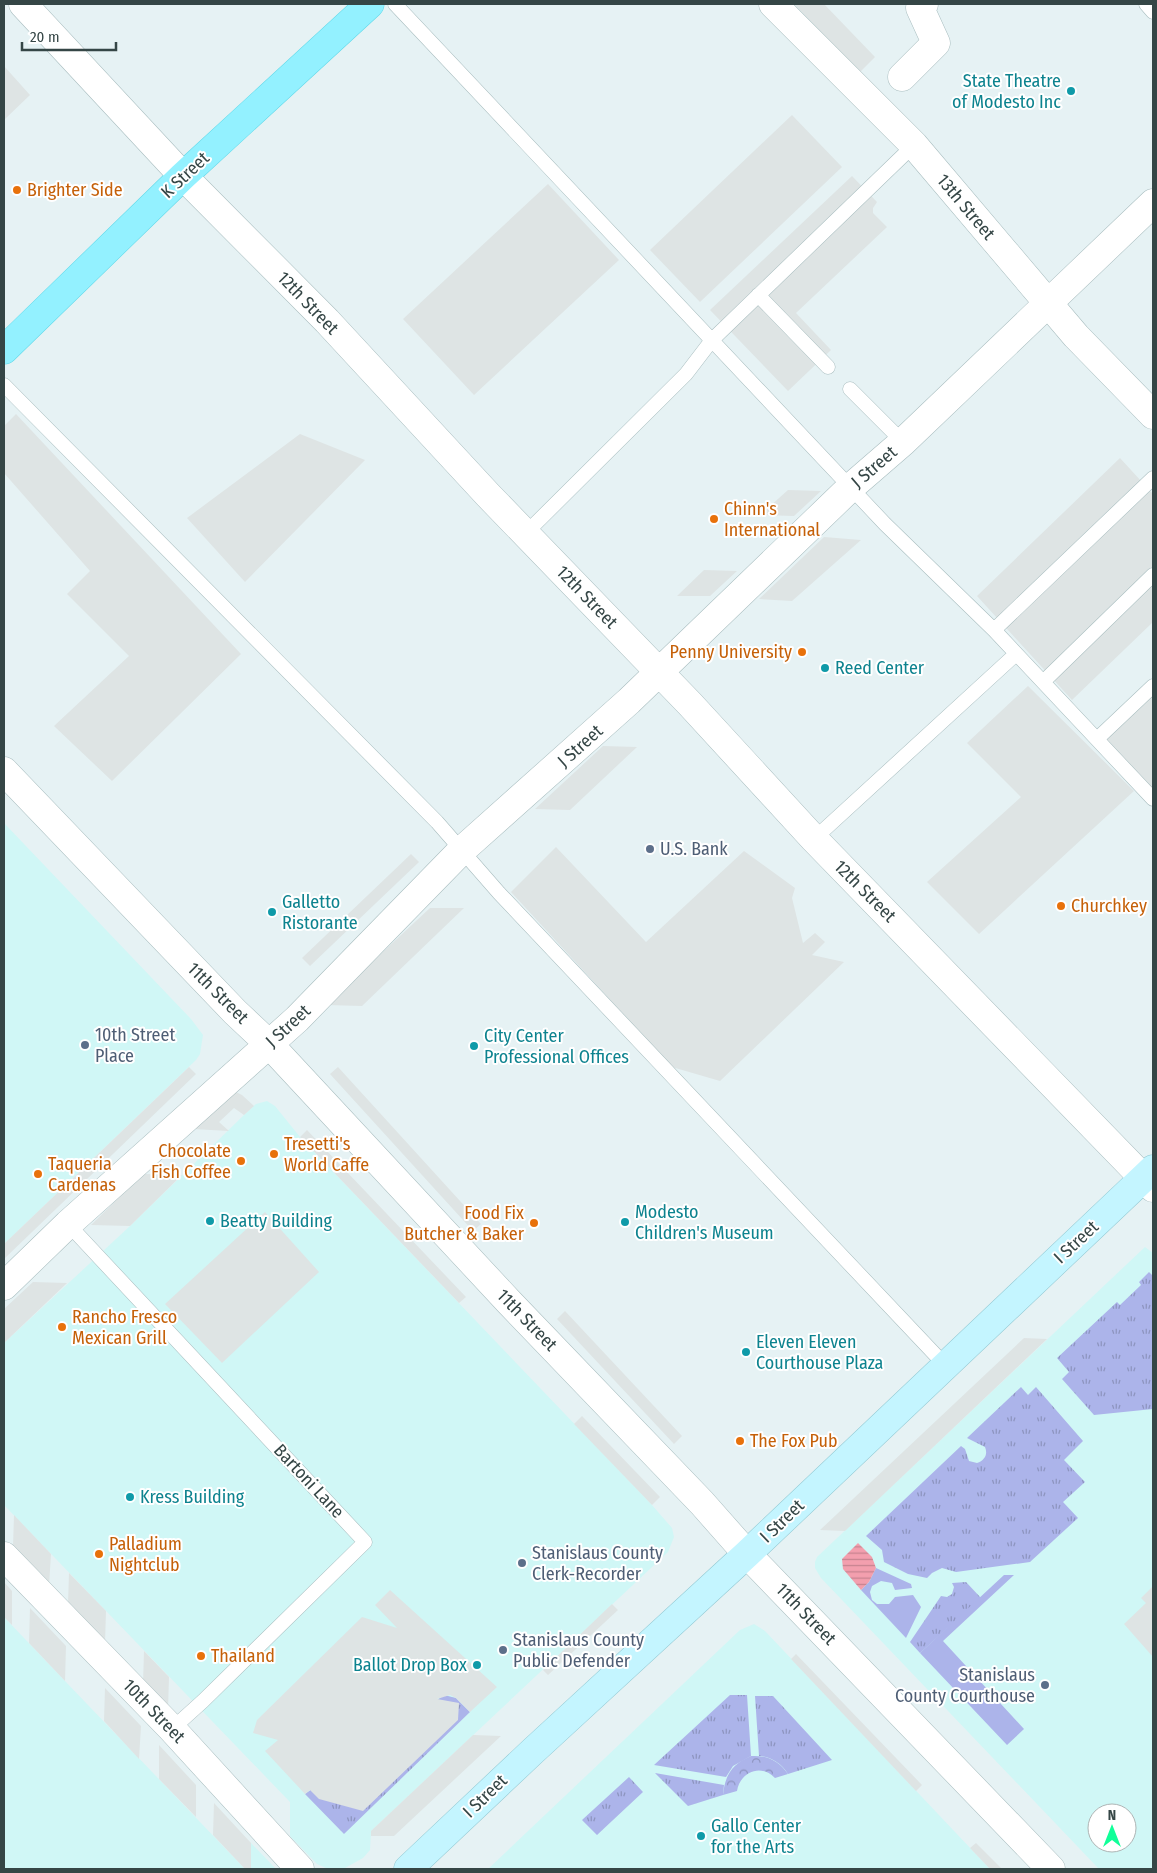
<svg xmlns="http://www.w3.org/2000/svg" width="1157" height="1873" viewBox="0 0 1157 1873" font-family="'Fira Sans Condensed',sans-serif">
<defs>
<pattern id="grass-tufts" width="24" height="20" patternUnits="userSpaceOnUse" patternTransform="scale(1.25)"><rect width="24" height="20" fill="#acb4ea"/><path d="M3 7l-1-3M5 7V3M7 7l1-3M15 17l-1-3M17 17v-4M19 17l1-3" fill="none" stroke="#8d94bf"/></pattern>
<pattern id="forest-crowns" width="20" height="18" patternUnits="userSpaceOnUse" patternTransform="scale(1.25)"><rect width="20" height="18" fill="#acb4ea"/><path d="M2 6a3 3 0 1 1 6 0M12 15a3 3 0 1 1 6 0" fill="none" stroke="#8d94bf"/></pattern>
<pattern id="water-rules" width="6" height="5" patternUnits="userSpaceOnUse" patternTransform="scale(1.25)"><rect width="6" height="5" fill="#f39fae"/><path d="M0 2.5h6" fill="none" stroke="#c6838f"/></pattern>
</defs>
<rect width="100%" height="100%" fill="#e6f2f4"/>
<!-- commercial -->
<path fill="#d0f7f6" fill-rule="evenodd" d="M4,823L191,1019L203,1035L200,1054L196,1060L4,1244Z
M267,1101L275,1106L300,1137L652,1505L672,1528L674,1537L668,1552L371,1831L370,1850L363,1858L345,1868L337,1869L326,1868L317,1864L290,1836V1802L4,1505V1343L130,1226L244,1115L256,1104Z
M1145,1247L1153,1253V1869H1099L821,1578L815,1568V1562L817,1557ZM1097,1813H1127V1843H1097Z
M4,1617L65,1681L245,1869H4Z
M754,1624L765,1631L990,1869H488L740,1630Z
M251,1843L276,1869H251Z"/>
<!-- grass -->
<path fill="url(#grass-tufts)" d="M1149,1272L1153,1276V1409L1094,1415L1062,1379L1069,1372L1057,1358L1117,1302L1120,1305L1141,1285L1139,1282Z
M1021,1387L1028,1395L1036,1387L1083,1441L1064,1460L1085,1482L1063,1502L1078,1518L1030,1562L956,1572L942,1568L932,1573L927,1578L908,1574L884,1562L882,1550L866,1536L961,1446L965,1449L969,1461L977,1463C985,1460 988,1454 985,1447L967,1438Z
M966,1582L981,1598L920,1653L910,1642L941,1596L947,1597L952,1594L954,1587L952,1583Z
M444,1695L456,1698L470,1712L344,1834L305,1794Z
M730,1695H747L751,1756L733,1766L726,1777L654,1765Z
M755,1696H773L832,1760L788,1774C781,1763 771,1757 759,1756Z
M655,1773L724,1785L723,1795L688,1806Z
M629,1777L643,1792L597,1835L582,1820Z"/>
<!-- forest -->
<path fill="url(#forest-crowns)" d="M751,1756C767,1755 779,1761 788,1774L775,1778C761,1763 740,1772 737,1791L723,1795C725,1775 732,1764 751,1756Z"/>
<!-- garden -->
<path fill="#acb4ea" d="M876,1568L911,1584L912,1588L895,1590L892,1583L881,1581L872,1586L870,1592L872,1600L877,1604H889L895,1597L913,1595L921,1607L906,1638L861,1590L869,1582Z
M1004,1575H1014L943,1641L1024,1729L1007,1745L920,1653Z"/>
<!-- parking -->
<path fill="#dee4e4" d="M794,4H824L875,57L860,72Z
M4,66L30,95L4,120Z
M792,115L842,167L700,302L650,250Z
M852,176L877,202L873,208V213L887,227L796,313L831,350L788,391L710,310Z
M548,184L619,260L474,395L403,319Z
M16,414L241,654L112,781L54,726L129,656L67,594L90,571L4,473V426Z
M300,434L365,460L245,582L187,518Z
M1120,458L1153,494V622L1072,700L977,596Z
M788,490L821,491L794,516L760,515Z
M824,537L861,540L792,601L759,599Z
M704,570L737,571L710,596H677Z
M1028,686L1134,791L979,934L927,882L1021,797L967,743Z
M1153,694V789L1100,737Z
M603,746L637,747L570,810L535,809Z
M556,847L646,942L744,851L795,888L792,898L803,943L815,933L825,942L812,955L844,962L720,1081L672,1067L511,892Z
M411,854L419,862L310,966L302,958Z
M430,908H464L362,1006L326,1005Z
M189,1067L196,1074L4,1259V1244Z
M338,1067L481,1224L473,1231L330,1074Z
M236,1092L242,1095L254,1106L244,1115L234,1108L219,1122L229,1131L193,1129L231,1093Z
M307,1130L466,1297L459,1303L300,1137Z
M143,1174L182,1175L130,1226L91,1225Z
M265,1212L319,1272L222,1363L165,1304Z
M33,1282L67,1283L4,1343V1309Z
M565,1311L682,1436L674,1444L557,1319Z
M1024,1338L1047,1339L845,1531L820,1530Z
M582,1416L660,1497L652,1505L574,1424Z
M14,1515L51,1554L49,1586L13,1547Z
M69,1573L106,1611L105,1643L68,1604Z
M4,1582L12,1591V1625L4,1617Z
M1153,1586V1657L1124,1624L1146,1603L1141,1598Z
M390,1590L497,1687L470,1712L456,1698L450,1695L437,1699L459,1703L458,1720L363,1811L319,1799L310,1790L305,1794L265,1751L278,1740L253,1733L257,1720L362,1617L397,1628L375,1605Z
M612,1604L618,1610L548,1675L543,1670Z
M30,1608L66,1646L65,1681L29,1643Z
M144,1651L169,1677L168,1709L143,1684Z
M796,1654L922,1785L916,1791L791,1659Z
M105,1688L141,1726L139,1759L104,1721Z
M473,1735L501,1736L394,1836H371V1831Z
M159,1745L196,1785V1817L159,1779Z
M214,1803L251,1843V1869H245L213,1835Z
M976,1843L1002,1869H990L970,1848Z"/>
<!-- water -->
<path fill="url(#water-rules)" d="M858,1543L872,1557L876,1568L869,1582L861,1590L843,1569L842,1559Z"/>
<g fill="none" stroke-linecap="round" stroke-linejoin="round">
<defs>
<path id="lane" d="M395,4L885,524L994,630L1153,799
M1146,4L1153,12
M758,295L828,367
M4,385L437,822L499,893L945,1365
M850,389L903,442
M526,533L686,374L712,340L914,145
M994,630L1153,478
M1043,682L1153,575
M1097,739L1153,686
M814,839L1016,654
M68,1224L365,1542L203,1701L172,1729"/>
<path id="street" d="M23,4L183,176L327,321L488,495L690,704L814,839L1153,1188
M773,4L914,145L1076,336L1153,415
M902,77L936,43L920,8L924,4
M4,771L235,1012L269,1044L509,1302L702,1503L747,1554L1051,1869
M4,1286L68,1224L297,1019L461,851L629,701L851,487L903,442L1153,203
M4,1556L172,1729L300,1869"/>
<path id="secondary" d="M408,1869L533,1751L747,1554L1153,1169"/>
<path id="primary" d="M4,350L183,176L370,4"/>
</defs>
<!-- lane casing -->
<use href="#lane" stroke="#a8bdbf" stroke-width="15"/>
<!-- street casing -->
<use href="#street" stroke="#a8bdbf" stroke-width="29"/>
<!-- secondary casing -->
<use href="#secondary" stroke="#91c8d2" stroke-width="29"/>
<!-- primary casing -->
<use href="#primary" stroke="#5fd8e8" stroke-width="29"/>
<!-- lane -->
<use href="#lane" stroke="#fff" stroke-width="14"/>
<!-- street -->
<use href="#street" stroke="#fff" stroke-width="28"/>
<!-- secondary -->
<use href="#secondary" stroke="#c4f5ff" stroke-width="28"/>
<!-- primary -->
<use href="#primary" stroke="#93f1ff" stroke-width="28"/>
</g>
<!-- markers -->
<g fill="#0f9aa8" stroke="#fff" stroke-width="2">
<circle cx="1071" cy="91" r="5"/>
<circle cx="825" cy="668" r="5"/>
<circle cx="272" cy="912" r="5"/>
<circle cx="474" cy="1046" r="5"/>
<circle cx="210" cy="1221" r="5"/>
<circle cx="625" cy="1222" r="5"/>
<circle cx="746" cy="1352" r="5"/>
<circle cx="130" cy="1497" r="5"/>
<circle cx="477" cy="1665" r="5"/>
<circle cx="701" cy="1836" r="5"/>
</g>
<g fill="#e8710a" stroke="#fff" stroke-width="2">
<circle cx="17" cy="190" r="5"/>
<circle cx="714" cy="519" r="5"/>
<circle cx="802" cy="652" r="5"/>
<circle cx="1061" cy="906" r="5"/>
<circle cx="274" cy="1154" r="5"/>
<circle cx="241" cy="1161" r="5"/>
<circle cx="38" cy="1174" r="5"/>
<circle cx="534" cy="1223" r="5"/>
<circle cx="62" cy="1327" r="5"/>
<circle cx="740" cy="1441" r="5"/>
<circle cx="99" cy="1554" r="5"/>
<circle cx="201" cy="1656" r="5"/>
</g>
<g fill="#5c6f8a" stroke="#fff" stroke-width="2">
<circle cx="650" cy="849" r="5"/>
<circle cx="85" cy="1045" r="5"/>
<circle cx="522" cy="1563" r="5"/>
<circle cx="503" cy="1650" r="5"/>
<circle cx="1045" cy="1685" r="5"/>
</g>
<g text-anchor="middle" dominant-baseline="central" stroke-width="4" stroke-linejoin="round" paint-order="stroke">
<!-- culture labels -->
<g font-size="18" fill="#0d838f" stroke="#fff" text-anchor="start">
<text x="1061" y="81" text-anchor="end">State Theatre<tspan x="1061" dy="21">of Modesto Inc</tspan></text>
<text x="835" y="668">Reed Center</text>
<text x="282" y="902">Galletto<tspan x="282" dy="21">Ristorante</tspan></text>
<text x="484" y="1036">City Center<tspan x="484" dy="21">Professional Offices</tspan></text>
<text x="635" y="1212">Modesto<tspan x="635" dy="21">Children's Museum</tspan></text>
<text x="220" y="1221">Beatty Building</text>
<text x="756" y="1342">Eleven Eleven<tspan x="756" dy="21">Courthouse Plaza</tspan></text>
<text x="140" y="1497">Kress Building</text>
<text x="467" y="1665" text-anchor="end">Ballot Drop Box</text>
<text x="711" y="1826">Gallo Center<tspan x="711" dy="21">for the Arts</tspan></text>
</g>
<!-- street labels -->
<g font-size="18" fill="#354646" stroke="#fff">
<text transform="translate(185 175) rotate(-43)">K Street</text>
<text transform="translate(966 207) rotate(50)">13th Street</text>
<text transform="translate(308 303) rotate(46)">12th Street</text>
<text transform="translate(874 467) rotate(-41)">J Street</text>
<text transform="translate(587 597) rotate(46)">12th Street</text>
<text transform="translate(580 746) rotate(-42)">J Street</text>
<text transform="translate(865 891) rotate(45)">12th Street</text>
<text transform="translate(218 993) rotate(45)">11th Street</text>
<text transform="translate(288 1026) rotate(-43)">J Street</text>
<text transform="translate(1076 1242) rotate(-43)">I Street</text>
<text transform="translate(527 1320) rotate(46)">11th Street</text>
<text transform="translate(309 1481) rotate(47)">Bartoni Lane</text>
<text transform="translate(782 1521) rotate(-44)">I Street</text>
<text transform="translate(806 1614) rotate(46)">11th Street</text>
<text transform="translate(154 1711) rotate(46)">10th Street</text>
<text transform="translate(485 1796) rotate(-44)">I Street</text>
</g>
<!-- food labels -->
<g font-size="18" fill="#c56008" stroke="#fff" text-anchor="start">
<text x="27" y="190">Brighter Side</text>
<text x="724" y="509">Chinn's<tspan x="724" dy="21">International</tspan></text>
<text x="792" y="652" text-anchor="end">Penny University</text>
<text x="1071" y="906">Churchkey</text>
<text x="284" y="1144">Tresetti's<tspan x="284" dy="21">World Caffe</tspan></text>
<text x="231" y="1151" text-anchor="end">Chocolate<tspan x="231" dy="21">Fish Coffee</tspan></text>
<text x="48" y="1164">Taqueria<tspan x="48" dy="21">Cardenas</tspan></text>
<text x="524" y="1213" text-anchor="end">Food Fix<tspan x="524" dy="21">Butcher &amp; Baker</tspan></text>
<text x="72" y="1317">Rancho Fresco<tspan x="72" dy="21">Mexican Grill</tspan></text>
<text x="750" y="1441">The Fox Pub</text>
<text x="109" y="1544">Palladium<tspan x="109" dy="21">Nightclub</tspan></text>
<text x="211" y="1656">Thailand</text>
</g>
<!-- service labels -->
<g font-size="18" fill="#4e5e75" stroke="#fff" text-anchor="start">
<text x="660" y="849">U.S. Bank</text>
<text x="95" y="1035">10th Street<tspan x="95" dy="21">Place</tspan></text>
<text x="532" y="1553">Stanislaus County<tspan x="532" dy="21">Clerk-Recorder</tspan></text>
<text x="513" y="1640">Stanislaus County<tspan x="513" dy="21">Public Defender</tspan></text>
<text x="1035" y="1675" text-anchor="end">Stanislaus<tspan x="1035" dy="21">County Courthouse</tspan></text>
</g>
</g>
<!-- border -->
<rect width="1157" height="1873" fill="none" stroke="#354646" stroke-width="10"/>
<!-- north arrow -->
<g transform="translate(1112 1828)"><circle r="24" fill="#ffffff" stroke="#aeb5b5"/>
<path d="M0-4L9 19L0 12L-9 19Z" fill="#11ff99"/>
<text y="-8" font-size="14" font-weight="bold" text-anchor="middle" fill="#354646">N</text>
</g>
<!-- scale -->
<path d="M22 42v8h94v-8" fill="none" stroke="#354646" stroke-width="2.5"/>
<text x="30" y="42" font-size="15" fill="#354646" stroke="#ffffff" stroke-width="4" paint-order="stroke">20 m</text>
</svg>
